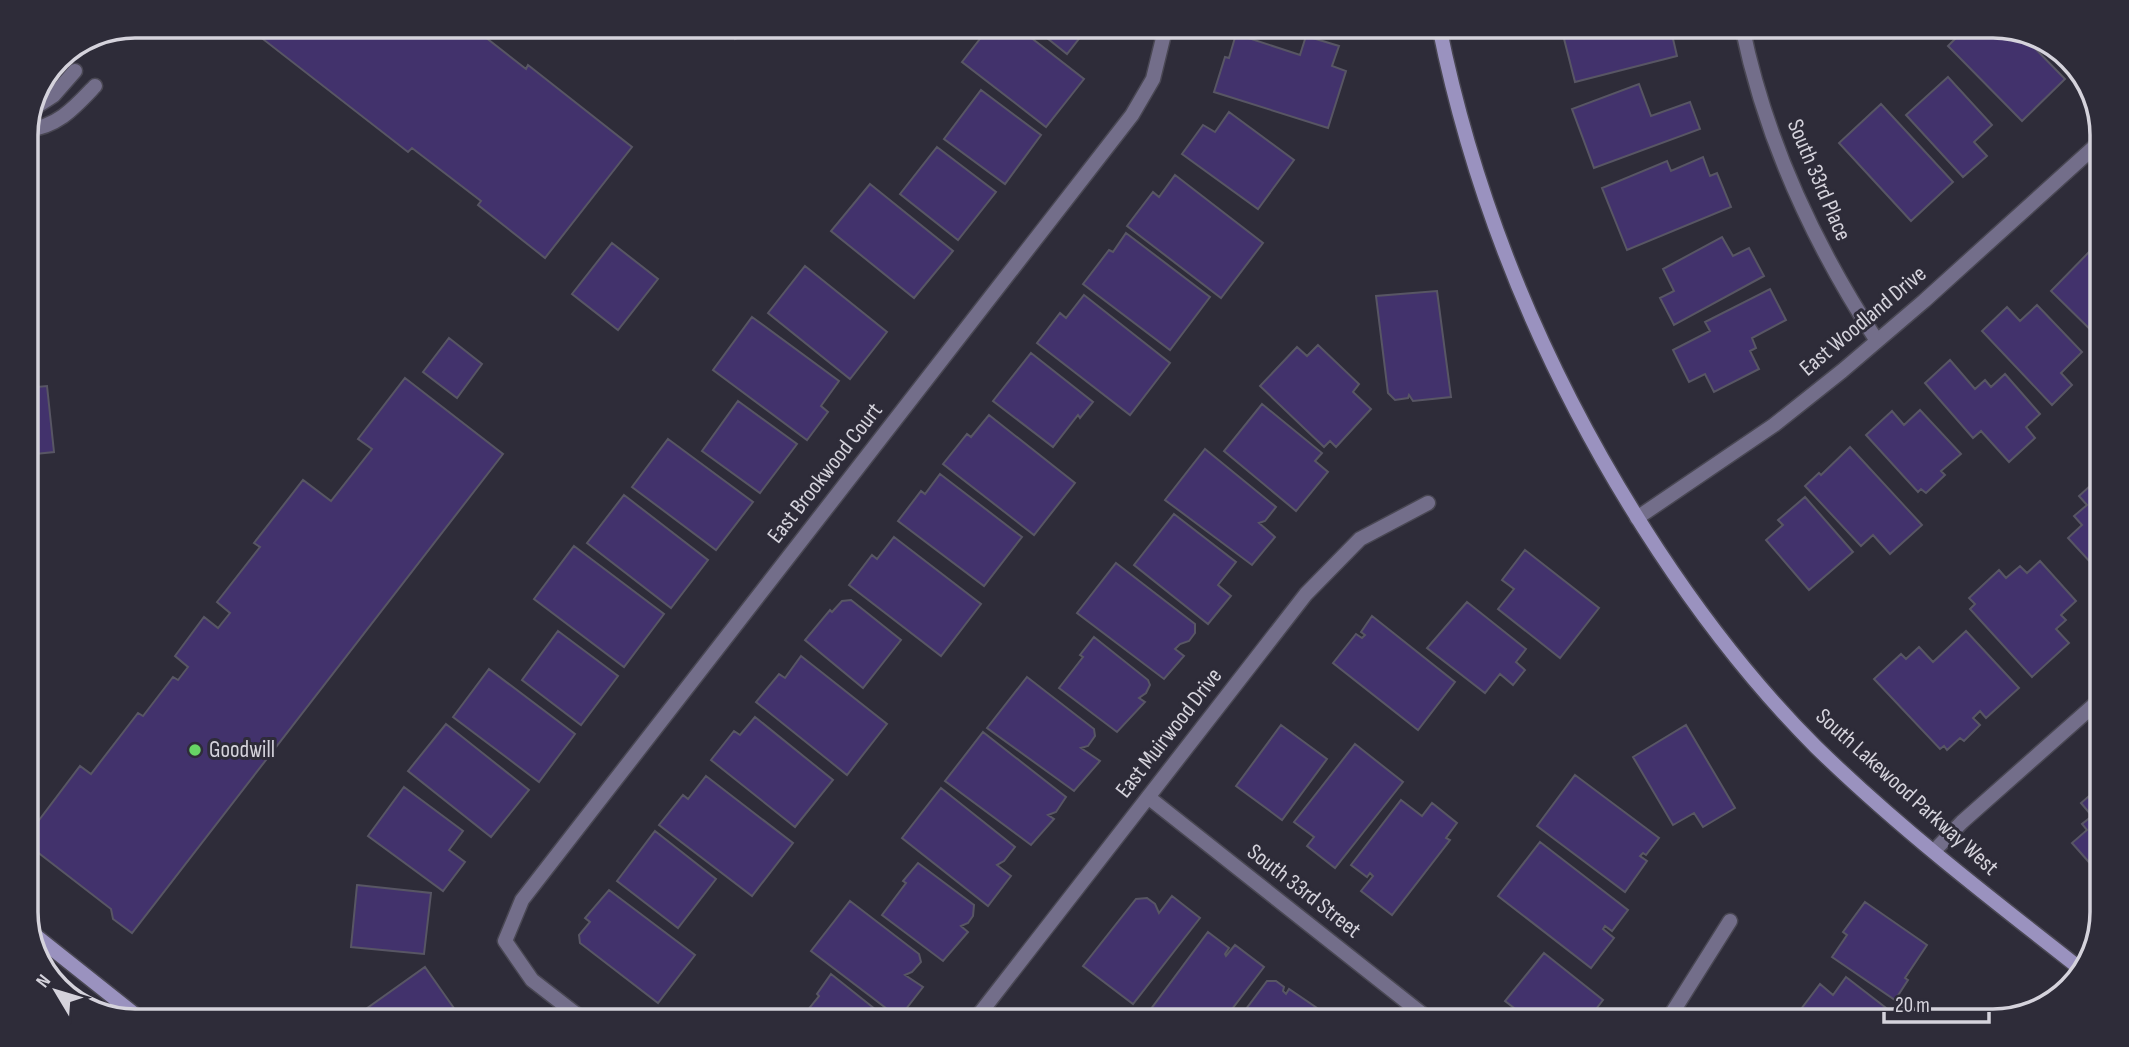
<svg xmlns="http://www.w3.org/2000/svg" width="2129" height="1047" viewBox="0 0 2129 1047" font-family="'Sofia Sans Condensed',sans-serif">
<rect width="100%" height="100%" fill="#2e2c39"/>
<!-- building -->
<path fill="#42326c" stroke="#585664" stroke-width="2" d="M258,26H471L526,69L528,65L632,147L545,258L478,205L481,201L412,148L408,152L259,36L264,31Z
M730,26H768L735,39Z
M990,26H1016L1084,79L1046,127L962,62Z
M1032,26H1089L1067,54Z
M1670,26L1677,56L1575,82L1561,27Z
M1848,26H1893L1850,35Z
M1968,26H1994L2019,32L2065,79L2022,121L1948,46Z
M1236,34L1300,55L1306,36L1339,46L1332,66L1346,71L1328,128L1214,92L1225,57L1229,58Z
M1948,77L1992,125L1974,142L1987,156L1963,177L1906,115Z
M1639,84L1651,116L1690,102L1700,129L1594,168L1572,109Z
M981,90L1041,135L1005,184L944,139Z
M1881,104L1953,182L1911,221L1839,143Z
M1229,112L1294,160L1258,209L1182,154L1203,125L1215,132Z
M937,147L996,192L958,240L900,194Z
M1703,157L1710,176L1717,173L1731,207L1627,250L1602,188L1667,161L1671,171Z
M1175,175L1263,243L1221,298L1127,226L1153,192L1159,197Z
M870,184L953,251L914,298L831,231Z
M1126,233L1210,297L1170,350L1083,284L1109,250L1113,252Z
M1722,237L1733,256L1749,248L1764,276L1674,325L1660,298L1674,291L1663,269Z
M612,243L658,279L618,330L572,294Z
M2091,250L2103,262V336L2100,339L2051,291Z
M805,266L887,332L850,379L768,313Z
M1770,289L1786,320L1752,338L1756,348L1750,351L1759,369L1714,392L1705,374L1689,382L1673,350L1710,331L1705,322Z
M1437,291L1451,397L1413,401L1409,395L1408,398L1395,400L1388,393L1376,296Z
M1084,295L1170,363L1130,415L1037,343L1060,313L1066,318Z
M2037,305L2082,352L2061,373L2072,385L2052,405L1982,331L2007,307L2020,321Z
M752,317L839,381L821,406L828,412L807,440L713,370Z
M449,338L482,364L457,398L423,372Z
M1318,345L1359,384L1353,392L1371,409L1336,447L1330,441L1324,447L1260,386L1297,347L1307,356Z
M1031,353L1093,402L1080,418L1078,415L1053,447L993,401Z
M1950,360L1975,389L1985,380L1991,387L2005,374L2040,414L2026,427L2035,438L2009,462L1981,431L1973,438L1925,383Z
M405,378L503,454L132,933L113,919L111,909L27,844V836L80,766L91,774L138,713L143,716L173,677L178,680L188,667L175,656L204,617L218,628L230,613L217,602L260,547L254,543L303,480L331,501L372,449L358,439Z
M47,386L54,452L26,455V388Z
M738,401L797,444L760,493L702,451Z
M1262,404L1322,453L1315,461L1328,472L1296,511L1224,451Z
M1920,410L1961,454L1941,471L1945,475L1926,493L1921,489L1918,492L1866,435L1892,411L1904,425Z
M989,415L1075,483L1034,535L943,464L967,434L971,437Z
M668,439L753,502L716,550L632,487Z
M1850,447L1922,525L1890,554L1873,535L1861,546L1805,486L1819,473L1821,475Z
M1205,449L1276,507L1265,521L1259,523L1275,537L1252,565L1165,500Z
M940,474L1022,537L984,586L898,521L921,491L925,494Z
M2103,474V576L2068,538L2082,525L2074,516L2087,505L2079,496Z
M624,495L708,560L671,608L587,543Z
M1805,497L1853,552L1809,590L1766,540L1783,525L1778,520Z
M1174,514L1236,562L1218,585L1231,596L1208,624L1134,565Z
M894,537L981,604L941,656L849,585L872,555L877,559Z
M574,546L664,614L624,667L534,599Z
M1525,550L1599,608L1560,658L1498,609L1514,589L1502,580Z
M2040,561L2076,601L2061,615L2066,620L2056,629L2069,643L2032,677L1970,609L1975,604L1969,598L1999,570L2006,578L2020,566L2027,573Z
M1116,563L1195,624V633L1189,641L1180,644L1175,649L1184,656L1164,679L1077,613Z
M851,600L901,640L863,688L805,640L830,610L832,612L842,601Z
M1467,602L1526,649L1516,662L1525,670L1513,685L1500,674L1485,693L1427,648Z
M1372,616L1455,682L1418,730L1333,663L1356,634L1362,638L1365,635L1361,632Z
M558,631L618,676L581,725L522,680Z
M1966,631L2019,688L1986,718L1980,711L1973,718L1980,725L1964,741L1960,738L1947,750L1944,746L1940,749L1874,679L1901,654L1906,659L1919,647L1933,662Z
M1094,637L1148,680L1150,685L1146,693L1139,698L1145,702L1117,732L1059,688L1083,657L1080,655Z
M801,656L887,724L847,775L756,702L779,674L785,678Z
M489,669L575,734L539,782L453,717Z
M1027,677L1094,729L1095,736L1088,746L1081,748L1100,761L1074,791L987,728Z
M755,717L833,780L795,827L711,760L734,731L740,735Z
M446,724L529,790L491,837L408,771Z
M1281,725L1327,759L1282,820L1236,786Z
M1686,725L1735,808L1703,827L1694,813L1673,825L1633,757Z
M983,732L1066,797L1056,812L1048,815L1054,819L1031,845L945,781Z
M1355,744L1403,782L1335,868L1307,846L1314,837L1294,822Z
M1575,775L1659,838L1646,855L1643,853L1640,856L1647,861L1625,892L1537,826Z
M706,776L793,843L752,896L659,825L683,795L688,799Z
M2103,784V878L2072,843L2087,830L2082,824L2092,816L2081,803Z
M404,787L463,831L449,850L465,862L443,891L368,836Z
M941,788L1015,847L1004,861L997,865L1011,876L988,906L902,838Z
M1401,800L1422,816L1432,803L1457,823L1446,838L1450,840L1392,915L1361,891L1373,876L1370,873L1367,877L1351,865Z
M655,831L716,879L678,928L617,881Z
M1540,842L1628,910L1612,931L1605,926L1603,929L1614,938L1591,968L1498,896Z
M918,863L974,905L973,916L968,923L961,926L968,932L943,961L882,915L906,883L903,881Z
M357,885L431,893L424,954L351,947Z
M609,890L695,955L658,1003L580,943L579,935L590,922L585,918Z
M1172,896L1200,918L1133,1004L1083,966L1136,899L1147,898L1155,904L1159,913Z
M850,901L919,954L921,962L912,972L905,975L923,987L899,1018L811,951Z
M1865,902L1927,945L1905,978L1908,980L1895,1000L1832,957L1847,935L1843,932Z
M1208,932L1229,948L1225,954L1226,956L1235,945L1264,967L1223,1021H1142Z
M1544,953L1603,1000L1587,1021H1531L1505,1001Z
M425,967L463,1021H349Z
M831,974L885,1017L886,1021H799L819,996L817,994Z
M1846,977L1903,1021H1800L1795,1017L1820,984L1833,995Z
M1267,981H1276L1284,987L1283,991L1286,994L1289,989L1320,1010L1312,1021H1237Z"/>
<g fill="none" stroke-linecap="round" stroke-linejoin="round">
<defs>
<path id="lane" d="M37,106L54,95L75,71
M26,130C58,127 75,107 95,86"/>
<path id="street" d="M1742,26C1765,139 1815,246 1877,341
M1637,518L1774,425L1842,371L1924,301L2103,139
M1148,797L1431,1021
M1934,851L1962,822L2103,697
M585,1021L532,980L505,941L522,900L1132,115L1153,79L1166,26
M974,1021L1306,594L1360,539L1428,503
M1667,1021L1730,921"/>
<path id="secondary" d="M1439,26C1477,213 1553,390 1658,550C1704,620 1757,688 1816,747C1899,828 1991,899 2082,970
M31,932L143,1021"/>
</defs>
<!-- lane casing -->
<use href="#lane" stroke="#494753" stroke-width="17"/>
<!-- street casing -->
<use href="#street" stroke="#494753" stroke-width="17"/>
<!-- secondary casing -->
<use href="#secondary" stroke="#494753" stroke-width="17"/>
<!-- lane -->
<use href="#lane" stroke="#736e8a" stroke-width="14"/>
<!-- street -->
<use href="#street" stroke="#736e8a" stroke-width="14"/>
<!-- secondary -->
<use href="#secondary" stroke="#9a92bf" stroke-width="14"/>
</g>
<!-- markers -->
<circle fill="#67d465" stroke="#2e2c39" stroke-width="2.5" cx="195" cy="750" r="7"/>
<g text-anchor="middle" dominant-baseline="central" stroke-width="6" stroke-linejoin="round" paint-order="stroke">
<!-- street labels -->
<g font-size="23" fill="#d5d3dc" stroke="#2e2c39">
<text transform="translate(1819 180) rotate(67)">South 33rd Place</text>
<text transform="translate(1863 321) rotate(-40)">East Woodland Drive</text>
<text transform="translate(825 473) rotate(-52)">East Brookwood Court</text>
<text transform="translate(1169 733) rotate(-52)">East Muirwood Drive</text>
<text transform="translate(1907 792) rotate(42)">South Lakewood Parkway West</text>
<text transform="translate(1304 891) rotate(38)">South 33rd Street</text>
</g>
<!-- poi labels -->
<g font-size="23" fill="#d5d3dc" stroke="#2e2c39" text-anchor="start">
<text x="209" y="750">Goodwill</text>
</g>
</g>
<!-- crop -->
<path d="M0 0H2129V1047H0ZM135 38H1993A97 97 0 0 1 2090 135V912A97 97 0 0 1 1993 1009H135A97 97 0 0 1 38 912V135A97 97 0 0 1 135 38Z" fill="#2e2c39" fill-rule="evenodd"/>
<path fill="none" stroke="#d5d3dc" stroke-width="3.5" d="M135 38H1993A97 97 0 0 1 2090 135V912A97 97 0 0 1 1993 1009H135A97 97 0 0 1 38 912V135A97 97 0 0 1 135 38Z"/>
<!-- north arrow -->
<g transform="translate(56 991) rotate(308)" stroke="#2e2c39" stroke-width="5" paint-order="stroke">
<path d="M0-5L12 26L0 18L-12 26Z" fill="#d5d3dc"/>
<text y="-10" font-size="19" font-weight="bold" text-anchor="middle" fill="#d5d3dc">N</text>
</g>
<!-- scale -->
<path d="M1884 1012v10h105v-10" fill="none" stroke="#d5d3dc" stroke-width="3.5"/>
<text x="1895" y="1012" font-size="21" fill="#d5d3dc" stroke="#2e2c39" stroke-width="5" paint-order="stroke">20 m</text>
</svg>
